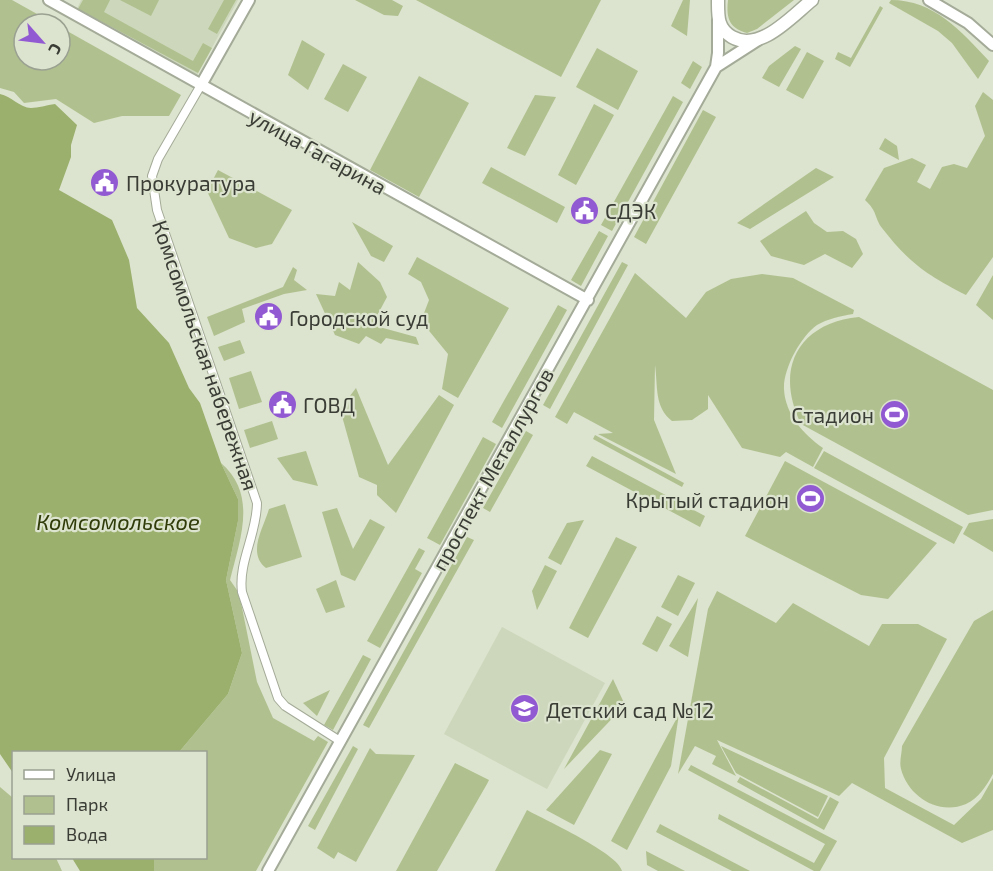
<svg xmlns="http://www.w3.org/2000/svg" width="993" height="871" viewBox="0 0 993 871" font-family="'Exo 2',sans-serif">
<rect width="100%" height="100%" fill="#dce3ce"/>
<!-- built -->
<path fill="#cdd7bb" d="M81,0H238L197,75L77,9Z
M502,627L605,683L547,789L444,734Z"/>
<!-- green -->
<path fill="#b0c18f" d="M0,0H12L55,24H24V60H60V27L181,95L169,116H122L94,123L56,99L24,103L14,92L0,88Z
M83,0H110L104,12L193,61L203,43L212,48L198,73L78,9Z
M120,0H159L151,16Z
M224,0H236L217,34L208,29Z
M355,0H392L403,6L398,16L384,15Z
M416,0H601L561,77Z
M683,0H690L687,36L671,26Z
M728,0H794L757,29L747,33C729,28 726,18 728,0Z
M891,0C934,0 961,31 989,61L978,79L952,43L938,31L889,3Z
M880,6L883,8L850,67L835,59L838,52L851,58Z
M302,40L325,54L308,90L288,75Z
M795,46L801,49L779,87L762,78L769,66Z
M597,48L638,71L618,110L576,87Z
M807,52L824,61L803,99L786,90Z
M693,61L702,67L690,89L681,83Z
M343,64L367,77L348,112L324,99Z
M419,76L469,103L419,197L370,170Z
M983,92L993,100V257L966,295C927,275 909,263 882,228C874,217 878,212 865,200L884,168L912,158L926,165L917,182L930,189L942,167L954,164L967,168L985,136L975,106Z
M535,95L556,97L525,156L507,148Z
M673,96L683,102L612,231L601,225Z
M594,104L614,115L576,185L558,175Z
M703,110L716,117L646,244L634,237Z
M885,138L897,146L899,160L879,149Z
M491,167L565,207L557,223L482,183Z
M816,168L834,177L750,229L737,223Z
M218,170L292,210L272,244L256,248L229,238L207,191Z
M806,211L814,223L827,232L843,231L856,239L863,254L852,268L825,254L804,265L771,256L760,241Z
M352,222L393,246L384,262L371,256Z
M599,231L608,236L581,286L571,280Z
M417,257L509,308L458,398L442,389L448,354L421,321L429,300L421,282L408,274Z
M358,262L380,282L387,297L372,325L416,337L419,345L386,338L381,344L366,336L359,344L335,335L316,294L335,296L339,282L350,290Z
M622,262L628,265L550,409L543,405Z
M293,267L297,270L294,280L307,290L284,294L242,309L245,322L214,336L207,317L283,287Z
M635,273L686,318L706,292L731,279L762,274L793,278L854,310L853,314C841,316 827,319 817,325C801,336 783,369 784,389C785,414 804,435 823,448L813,467L786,452L780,457L742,448L708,395V409L692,420L672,421C654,407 658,386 655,365L654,420L676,474L598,434L613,433L574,412L567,424L555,417Z
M993,275V320L976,305Z
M558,305L567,310L502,428L492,422Z
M859,317L993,390V510L968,515L801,424C774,369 798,323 859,317Z
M240,340L245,353L224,361L218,347Z
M251,371L262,402L239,409L229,378Z
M356,388L388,465L439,395L454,405L396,513L377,495V485L359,477L340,409Z
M272,421L278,439L250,448L244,430Z
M526,431L533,435L490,512L483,508Z
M595,435L684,483L682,487L593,439Z
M483,437L496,444L440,545L427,538Z
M306,451L318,486L293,480L277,458Z
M824,451L963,527L954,544L814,468Z
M592,456L705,516L700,527L586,466Z
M785,461L937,543L888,599L861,595L745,536Z
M221,463C258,495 240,539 230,580L239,593L257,682L273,718L314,741L318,736L328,742L256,871H154V858H206V752H179L228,694L242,653L226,580L238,521V499Z
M285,504L302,557L266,568C247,553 263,529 269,509Z
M337,508L353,549L370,519L385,527L355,581L341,575L322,512Z
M993,519V552L963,534L969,523Z
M584,520L561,565L548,558L567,523Z
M467,537L474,540L369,728L363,725Z
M616,537L637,547L588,638L569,628Z
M419,548L425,551L415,569L422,573L380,648L367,641Z
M545,565L557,571L537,610L532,591Z
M678,575L695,583L678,616L661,607Z
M336,580L345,607L326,613L316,589Z
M717,591L776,623L793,603L869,646L882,624H918L947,639L884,758L885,788L954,825L981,799L993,778V830L962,843L852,783L839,796L717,740L736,776L712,764L716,756L695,746L678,774L708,609Z
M698,598L688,657L669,646Z
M993,610V774C986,786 979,798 966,804C938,816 908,796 901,769C899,762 902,753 902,746L974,621Z
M657,616L672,624L657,652L642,644Z
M363,655L371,659L333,730L324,725Z
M613,679L625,705L564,769Z
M330,690L317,716L303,703Z
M679,714L671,766L627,850L611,841Z
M353,746L358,749L315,830L308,826Z
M721,746L828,796L818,817L736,773Z
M370,748L376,754L415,755L356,862L338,852L334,859L317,848Z
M600,750L612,754L574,825L546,810Z
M455,763L489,780L487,784L437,871H396Z
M691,765L837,841L820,871H814L718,819L719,814L814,863L825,844L688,770Z
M740,777L818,819L830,797L839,802L824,830L737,782Z
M0,787L13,798L14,858H56L62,871H0Z
M527,810C545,820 618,853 622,871H495Z
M660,824L750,871H732L656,832Z
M646,851L685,871H658L647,865Z"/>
<!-- water -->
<path fill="#9bb06d" d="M0,94C11,96 20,108 31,108C38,108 47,105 55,104L77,125L71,145V157L59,190L112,220L129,260L137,308L169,343L189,388L200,403L221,463L238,499V521L226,580L242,653L228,694L179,752H14L13,773L0,754Z
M72,858H154V871H80Z"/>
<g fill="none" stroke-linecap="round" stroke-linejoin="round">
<defs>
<path id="street" d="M201,85L158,159L152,176L157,210L257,503C257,534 238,562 242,592L278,698L285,706L340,741"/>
<path id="secondary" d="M49,0L588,300
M929,0L968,23L993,45
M716,67L758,40
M201,85L249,0
M268,871L716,67L718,53V20"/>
<path id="primary" d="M718,0C718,16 717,28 732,37C760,53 792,16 812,0"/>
</defs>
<!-- street casing -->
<use href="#street" stroke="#a4ab98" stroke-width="10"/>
<!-- secondary casing -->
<use href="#secondary" stroke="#a4ab98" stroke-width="14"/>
<!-- primary casing -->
<use href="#primary" stroke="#a4ab98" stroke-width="15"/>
<!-- street -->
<use href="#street" stroke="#fff" stroke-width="8"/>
<!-- secondary -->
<use href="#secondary" stroke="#fff" stroke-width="10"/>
<!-- primary -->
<use href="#primary" stroke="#fff" stroke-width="12"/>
</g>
<!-- icons -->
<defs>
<symbol id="civic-disc" viewBox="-11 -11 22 22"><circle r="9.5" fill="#925ad2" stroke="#dce3ce"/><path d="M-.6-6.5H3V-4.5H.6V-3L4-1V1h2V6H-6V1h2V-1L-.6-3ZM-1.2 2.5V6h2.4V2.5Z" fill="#fff"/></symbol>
<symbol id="stadium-disc" viewBox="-11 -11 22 22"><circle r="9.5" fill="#925ad2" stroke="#dce3ce"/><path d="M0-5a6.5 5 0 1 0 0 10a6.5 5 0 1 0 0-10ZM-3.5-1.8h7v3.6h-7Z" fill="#fff"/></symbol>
<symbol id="school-disc" viewBox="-11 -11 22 22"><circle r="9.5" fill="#925ad2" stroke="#dce3ce"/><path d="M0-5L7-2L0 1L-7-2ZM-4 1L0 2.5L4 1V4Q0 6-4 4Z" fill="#fff"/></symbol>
</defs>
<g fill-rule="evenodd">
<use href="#civic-disc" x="88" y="166" width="33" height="33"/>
<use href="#civic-disc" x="568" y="194" width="33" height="33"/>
<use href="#civic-disc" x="252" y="300" width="33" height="33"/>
<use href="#civic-disc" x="266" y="388" width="33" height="33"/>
<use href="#stadium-disc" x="878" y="398" width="33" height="33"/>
<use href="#stadium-disc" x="794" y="482" width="33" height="33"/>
<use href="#school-disc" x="508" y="692" width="33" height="33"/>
</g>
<g text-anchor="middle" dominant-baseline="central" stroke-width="4.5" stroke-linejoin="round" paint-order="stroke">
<!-- street labels -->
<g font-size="21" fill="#3a3d35" stroke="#dce3ce">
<text transform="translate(318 151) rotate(29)">улица Гагарина</text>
<text transform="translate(206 355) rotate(71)">Комсомольская набережная</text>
<text transform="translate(492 469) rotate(-61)">проспект Металлургов</text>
</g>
<!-- poi labels -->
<g font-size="21" fill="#3a3d35" stroke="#dce3ce" text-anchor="start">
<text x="126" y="182">Прокуратура</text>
<text x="605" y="210">СДЭК</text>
<text x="289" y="317">Городской суд</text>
<text x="303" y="404">ГОВД</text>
<text x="874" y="414" text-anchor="end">Стадион</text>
<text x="789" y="499" text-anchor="end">Крытый стадион</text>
<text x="546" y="709">Детский сад №12</text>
</g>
<!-- water labels -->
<g font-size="22" font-style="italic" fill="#303c09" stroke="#dce3ce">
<text x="118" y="521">Комсомольское</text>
</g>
</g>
<!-- legend -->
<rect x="12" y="751" width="195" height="108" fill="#dce3ce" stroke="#9ba191" stroke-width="1.5"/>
<rect x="24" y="770" width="30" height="9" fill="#ffffff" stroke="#9ba191" stroke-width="1.5"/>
<text x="66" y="781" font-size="18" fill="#3a3d35">Улица</text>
<rect x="24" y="796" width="30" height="18" fill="#b0c18f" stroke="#9ba191" stroke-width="1.5"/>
<text x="66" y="811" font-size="18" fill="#3a3d35">Парк</text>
<rect x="24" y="826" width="30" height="18" fill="#9bb06d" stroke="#9ba191" stroke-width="1.5"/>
<text x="66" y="841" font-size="18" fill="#3a3d35">Вода</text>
<!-- north arrow -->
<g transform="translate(42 42) rotate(118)"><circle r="28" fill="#dce3ce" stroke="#9ba191" stroke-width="1.5"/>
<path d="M0-4.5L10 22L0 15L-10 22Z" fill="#925ad2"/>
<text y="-9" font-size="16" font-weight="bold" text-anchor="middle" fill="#3a3d35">С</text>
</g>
</svg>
